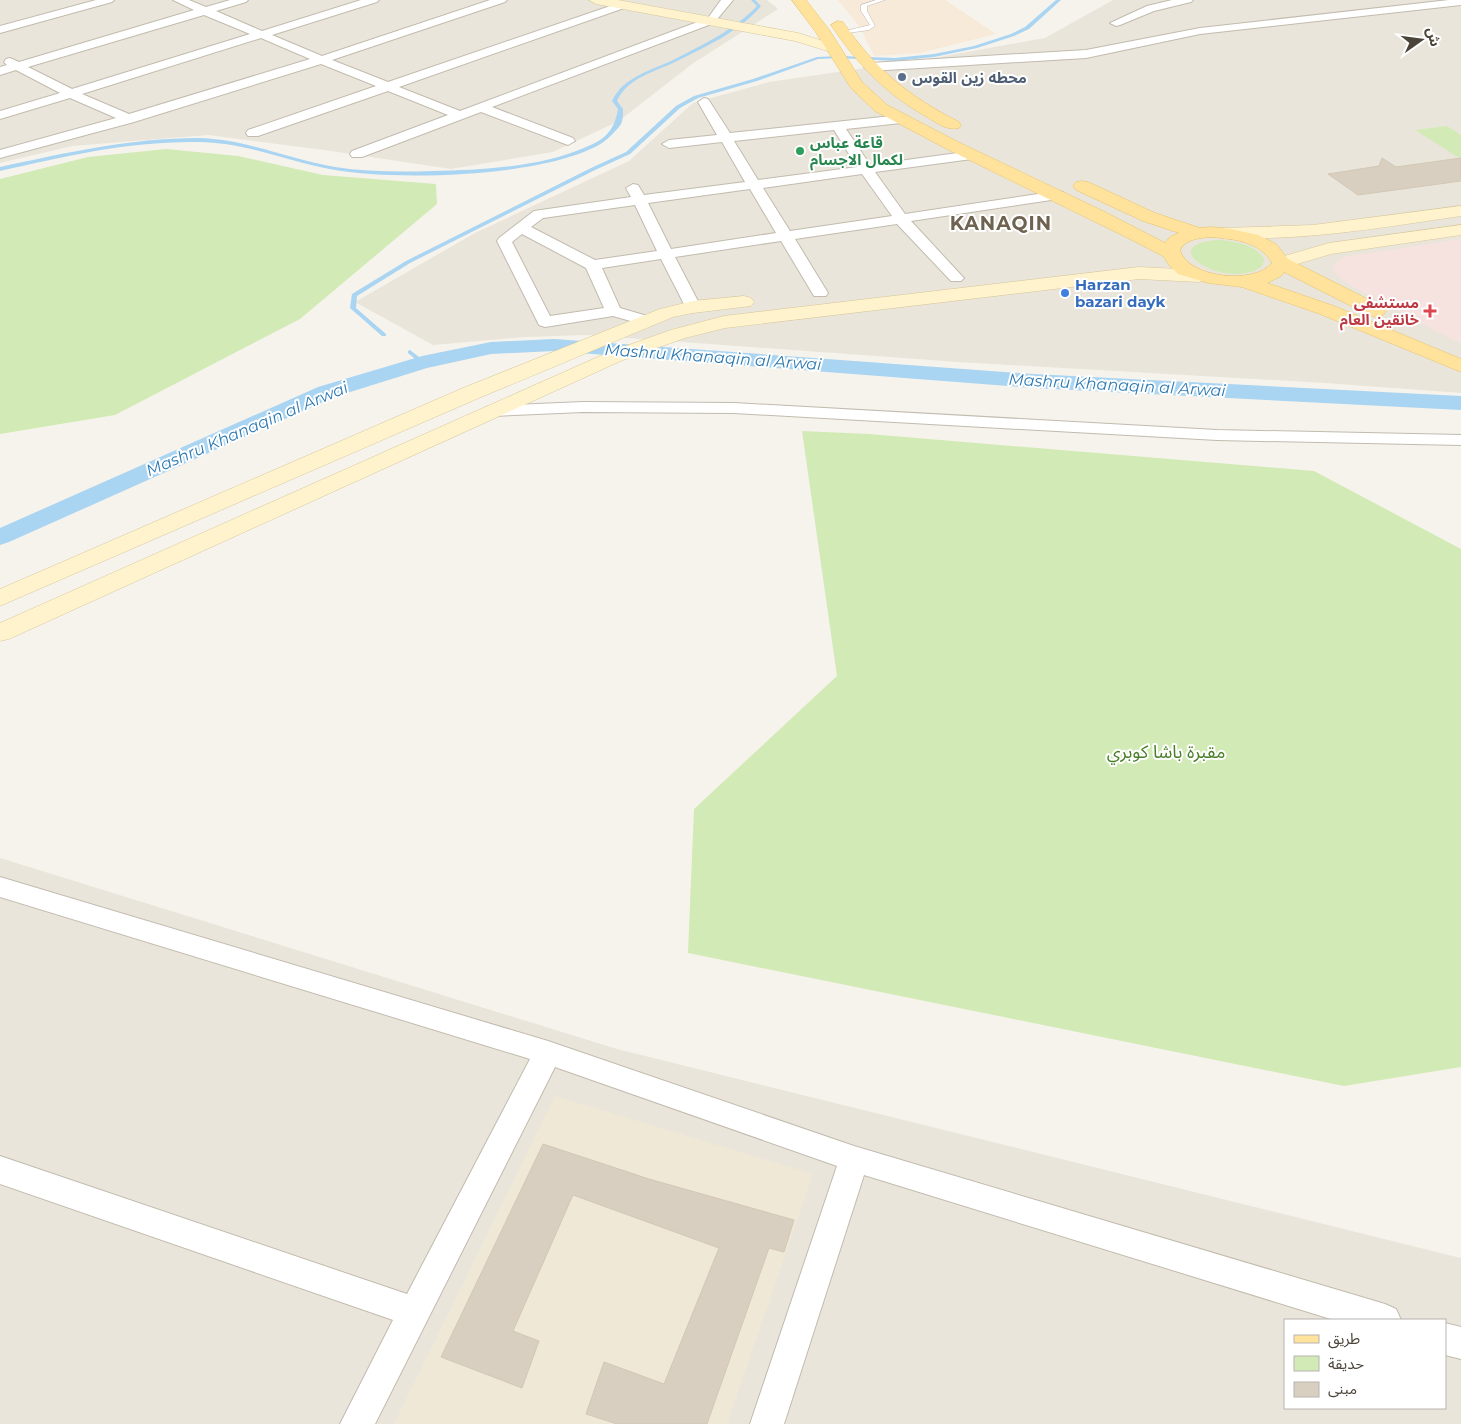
<svg xmlns="http://www.w3.org/2000/svg" width="1461" height="1424" viewBox="0 0 1461 1424" font-family="Montserrat,'Noto Sans Arabic',sans-serif">
<rect width="100%" height="100%" fill="#f6f3ec"/>
<!-- residential -->
<path fill="#eae5da" fill-rule="evenodd" d="M0,0H767L778,9L692,64L619,121L553,152L451,169L324,150L208,135L72,146L0,163Z
M1113,0H1461V393L1325,383L958,362L587,335L525,337L433,345L355,302L475,233L629,161L693,103L769,82L934,58L1045,38Z
M0,858L617,1049L1461,1258V1424H0ZM1285,1320H1445V1408H1285Z"/>
<!-- commercial -->
<path fill="#f7ead8" d="M838,0H945L996,34L920,53L874,56L860,27Z"/>
<!-- education -->
<path fill="#efe8d6" d="M555,1096L813,1174L727,1424H394Z"/>
<!-- medical -->
<path fill="#f6e3e0" d="M1461,239V343L1445,336L1353,287L1340,278L1334,271V264L1343,257Z"/>
<!-- green -->
<path fill="#d2eab5" d="M1447,126L1461,135V159L1415,130Z
M166,149L238,156L323,175L436,184L437,204L300,319L115,415L0,434V179L88,157Z
M1220,240C1236,242 1255,244 1264,259L1263,265C1231,294 1147,244 1220,240Z
M802,431L869,434L1314,471L1461,549V1067L1344,1086L688,953L694,809L837,676Z"/>
<g fill="none" stroke-linecap="round" stroke-linejoin="round">
<!-- stream -->
<path fill="#a9d4f2" fill-rule="evenodd" d="M751,0H755L761,6C739,32 707,46 677,61C655,72 628,77 617,101L623,109C623,114 623,120 621,124C617,130 608,139 602,143C547,177 399,181 335,170C288,162 245,142 198,142C131,141 65,156 0,171V167C65,153 131,138 198,138C246,139 289,159 335,167C367,172 401,172 433,171C483,170 541,167 586,147C590,145 596,143 600,140C611,133 616,122 618,109L612,101C624,76 651,71 675,59C704,44 734,30 757,6Z
M1056,0H1061L1029,29L1014,36L977,48L934,57L895,61L840,58L818,59L757,81L698,98L680,108L630,154L595,170L410,263L357,296L356,308L386,334V336H382L350,308L352,294L406,261L591,168L626,152L676,106L694,96L753,79L817,57L840,56L895,58L934,54L974,46L1011,34L1025,27Z
M410,350L424,361V363H420L408,353V351Z"/>
<!-- canal -->
<path fill="#a9d4f2" fill-rule="evenodd" d="M554,339L1033,374L1461,396V410L1033,388L554,351L491,354L427,368L334,397L9,542L0,545V528L318,387L422,356L491,342Z"/>
</g>
<!-- building -->
<path fill="#d8cfc1" stroke="#d3c7b4" d="M1382,158L1396,167L1461,158V181L1358,195L1328,174L1379,166Z
M543,1144L649,1179L794,1220L784,1252L769,1248L707,1424H617L586,1414L604,1362L664,1384L719,1248L573,1195L513,1331L539,1341L522,1388L441,1357Z"/>
<g fill="none" stroke-linecap="round" stroke-linejoin="round">
<defs>
<path id="service" d="M876,0H885L867,6V11L875,26L869,30L841,34V32L870,25L861,11V5Z"/>
<path id="minor" d="M96,0H114L112,2L0,33V26Z
M173,0H189L206,7L230,0H248L246,2L216,11L262,31L361,0H379L377,2L272,35L322,56L490,0H507L505,2L332,60L388,82L619,3L623,2L629,5L627,7L399,87L460,111L708,18L721,0H733L714,23L492,107L573,138L575,141L568,145L481,112L362,157H352L350,154L352,151L448,115L388,91L258,136H248L246,133L248,130L376,86L321,64L134,122L0,158V150L116,118L70,98L0,119V111L60,93L16,70L0,75V67L7,65L4,62L6,59L10,58L19,62L194,10ZM204,15L250,34L72,89L28,67ZM261,38L310,59L129,114L82,94Z
M1172,0H1193L1191,2L1154,11L1120,25L1116,26L1110,23L1147,6Z
M1449,0H1461V5L1200,34L1086,58L870,71L864,67L870,63L1086,50L1200,28Z
M704,98L708,99L730,133L901,115L906,116L907,119L901,123L846,129L870,165L972,151L977,152L979,155L972,159L875,172L905,214L1058,191L1063,192L1065,195L1063,198L1058,199L911,221L961,275L964,278L961,281H951L897,224L795,239L828,293L826,296H814L781,241L675,257L701,307L699,310H687L661,259L602,268L620,308L654,318L656,321L654,324L648,326L613,316L545,327L539,325L497,241L499,238L534,211L631,197L626,188L633,184L638,185L644,195L745,182L722,142L669,148L662,144L669,140L717,135L698,102ZM834,130L857,167L758,180L734,141ZM862,174L892,216L790,231L763,188ZM750,189L776,233L671,249L648,203ZM635,205L657,251L595,260L531,227L543,218ZM522,234L586,268L604,308L550,316L512,242Z
M583,402L734,403L1217,430L1461,435V445L1217,440L734,413L583,412L492,416L486,415L483,411L486,407L492,406Z
M0,877L548,1041L854,1146L1385,1304L1396,1309L1401,1320H1334L864,1175L784,1424H750L837,1166L555,1067L375,1424H340L393,1320L0,1184V1156L407,1294L530,1059L0,897Z
M1445,1323L1461,1327V1359L1445,1355Z"/>
<path id="secondary" d="M589,0H618L798,33L839,46L841,49L839,52L834,53L795,41L596,4Z
M1461,206V216C1398,225 1335,236 1271,238C1254,239 1234,241 1218,237L1215,233L1218,229L1224,228L1313,225Z
M1461,225V235L1331,254L1281,269L1274,267L1272,263L1274,259L1329,243Z
M1139,267L1199,270L1206,272L1208,276L1206,280L1199,282L1139,279L725,328L685,338L623,360L9,639L0,641V623L609,352L671,330L724,316Z
M744,296L751,298L754,302L751,306L693,313L673,317L479,398L0,606V589L463,388L660,309L693,301Z"/>
<path id="primary" d="M792,0H806L830,31L862,82L887,105L958,142L1105,212L1165,243L1170,237L1179,233L1143,221L1076,190L1073,186L1076,182L1082,181L1088,182L1155,213L1200,228L1211,227L1231,229L1258,235L1276,244L1288,259L1383,307L1386,311L1383,315L1376,317L1369,315L1284,272L1281,276L1267,283L1334,306L1461,359V372L1320,314L1242,287L1208,283L1178,274L1170,266L1163,256L1128,238L947,149L875,111L851,88L815,31ZM1211,237C1233,239 1260,241 1272,263C1255,285 1187,278 1180,250C1185,239 1200,238 1211,237Z
M838,21L843,22C875,69 908,96 959,122L961,125L959,128C947,131 937,123 927,117C886,94 857,64 831,25Z"/>
</defs>
<!-- service casing -->
<use href="#service" stroke="#c2bbae" stroke-width="1"/>
<!-- minor casing -->
<use href="#minor" stroke="#c2bbae" stroke-width="2"/>
<!-- secondary casing -->
<use href="#secondary" stroke="#d6c79b" stroke-width="1"/>
<!-- primary casing -->
<use href="#primary" stroke="#e6c16a" stroke-width="1"/>
<!-- service -->
<use href="#service" fill="#fff" fill-rule="evenodd"/>
<!-- minor -->
<use href="#minor" fill="#fff" fill-rule="evenodd"/>
<!-- secondary -->
<use href="#secondary" fill="#fff3cd" fill-rule="evenodd"/>
<!-- primary -->
<use href="#primary" fill="#ffe39c" fill-rule="evenodd"/>
</g>
<!-- markers -->
<circle fill="#5c6f8a" stroke="#fff" stroke-width="2" cx="902" cy="77" r="5"/>
<circle fill="#2e9e5b" stroke="#fff" stroke-width="2" cx="800" cy="151" r="5"/>
<circle fill="#3f7fe0" stroke="#fff" stroke-width="2" cx="1065" cy="293" r="5"/>
<path fill="#e0444e" stroke="#fff" stroke-width="2" d="M1427.5 303.5h5v5h5v5h-5v5h-5v-5h-5v-5h5z"/>
<g text-anchor="middle" dominant-baseline="central" stroke-width="4" stroke-linejoin="round" paint-order="stroke">
<!-- far-service labels -->
<g font-size="15" font-weight="bold" fill="#4e5e75" stroke="#fff" text-anchor="start">
<text x="912" y="77">محطه زين القوس</text>
</g>
<!-- far-leisure labels -->
<g font-size="15" font-weight="bold" fill="#27864d" stroke="#fff" text-anchor="start">
<text x="810" y="142">قاعة عباس<tspan x="810" dy="17">لكمال الاجسام</tspan></text>
</g>
<!-- far-shop labels -->
<g font-size="15" font-weight="bold" fill="#366cbe" stroke="#fff" text-anchor="start">
<text x="1075" y="284">Harzan<tspan x="1075" dy="17">bazari dayk</tspan></text>
</g>
<!-- far-health labels -->
<g font-size="15" font-weight="bold" fill="#be3a42" stroke="#fff" text-anchor="end">
<text x="1419" y="302">مستشفى<tspan x="1419" dy="17">خانقين العام</tspan></text>
</g>
<!-- far-water labels -->
<g font-size="16" font-style="italic" fill="#2e7ab2" stroke="#fff">
<text transform="translate(713 357) rotate(4)">Mashru Khanaqin al Arwai</text>
<text transform="translate(1117 385) rotate(3)">Mashru Khanaqin al Arwai</text>
<text transform="translate(247 429) rotate(-23)">Mashru Khanaqin al Arwai</text>
</g>
<!-- park labels -->
<g font-size="18" fill="#4a7f2a" stroke="#fff">
<text x="1166" y="752">مقبرة باشا كوبري</text>
</g>
<!-- far-district labels -->
<g font-size="19" font-weight="bold" letter-spacing="1" fill="#6e6250" stroke="#fff">
<text x="1001" y="223">KANAQIN</text>
</g>
</g>
<!-- legend -->
<rect x="1284" y="1319" width="162" height="90" fill="#ffffff" stroke="#b7b4b0"/>
<rect x="1294" y="1335" width="25" height="8" fill="#ffe39c" stroke="#b7b4b0"/>
<text x="1328" y="1344" font-size="15" fill="#4b4439">طريق</text>
<rect x="1294" y="1356" width="25" height="15" fill="#d2eab5" stroke="#b7b4b0"/>
<text x="1328" y="1369" font-size="15" fill="#4b4439">حديقة</text>
<rect x="1294" y="1382" width="25" height="15" fill="#d8cfc1" stroke="#b7b4b0"/>
<text x="1328" y="1394" font-size="15" fill="#4b4439">مبنى</text>
<!-- north arrow -->
<g transform="translate(1421 40) rotate(76)" stroke="#ffffff" stroke-width="4" paint-order="stroke">
<path d="M0-4L9 19L0 12L-9 19Z" fill="#4b4439"/>
<text y="-8" font-size="14" font-weight="bold" text-anchor="middle" fill="#4b4439">ش</text>
</g>
</svg>
